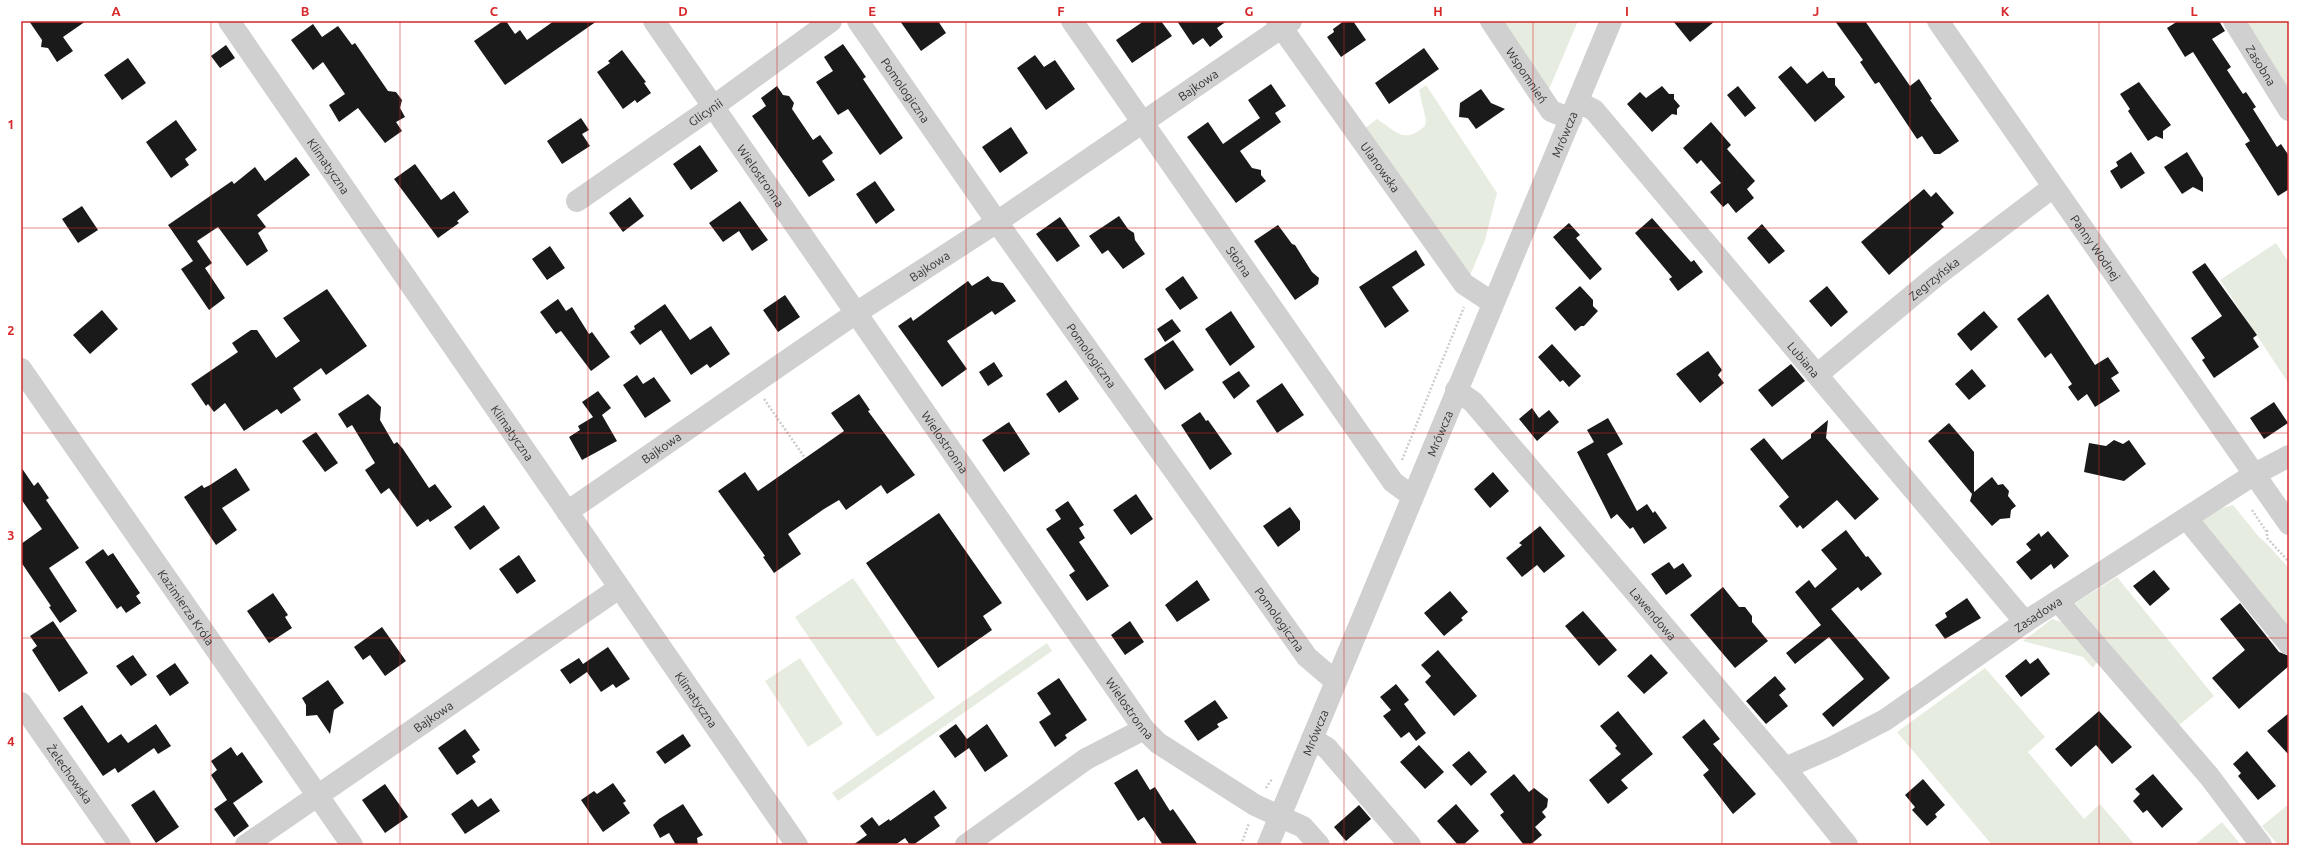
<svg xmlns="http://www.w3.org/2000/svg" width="2310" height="866" viewBox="0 0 2310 866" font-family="Ubuntu,sans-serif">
<rect width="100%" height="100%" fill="#fff"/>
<!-- green -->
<path fill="#e6ecdf" d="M1496,21H1578L1547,94Z
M2244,21H2289V95Z
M1426,85L1497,193L1485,240L1469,278L1364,129L1377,119C1396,131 1403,145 1425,126L1426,120L1419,90Z
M2276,243L2289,263V384L2220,280Z
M2233,505L2259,537L2266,543L2289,568V635L2196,524L2219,509Z
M2117,577L2214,696L2178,726L2075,603Z
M853,578L935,698L877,737L795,617Z
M2052,619L2071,625L2098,661L2093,668L2083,657L2023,641Z
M1047,643L1052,651L838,801L832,793Z
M800,658L843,724L808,747L765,681Z
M1985,668L2045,737L2028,752L2084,819L2100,804L2135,845H1992L1897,732Z
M2289,804V845H2278L2262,826Z
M2222,822L2241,845H2194Z"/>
<!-- building -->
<path fill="#1a1a1a" d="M29,21H86L63,37L73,51L57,62L48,48L41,47L42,40Z
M503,21H506L515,34L520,30L527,40L554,21H597L505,85L474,41Z
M900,21H938L946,33L921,51Z
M1144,21H1161L1172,36L1132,63L1116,40Z
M1177,21H1227L1217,28L1223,37L1210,47L1203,38L1193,45Z
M1344,21H1353L1366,40L1341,57L1327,37L1334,32L1333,29Z
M1673,21H1715L1690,42Z
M1835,21H1865L1910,86L1919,79L1932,99L1930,100L1959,141L1940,154H1934L1922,136L1917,139L1879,82L1875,84L1860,62L1863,60Z
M2178,21H2219L2225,31L2212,39L2231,67L2227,70L2243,94L2246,92L2256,107L2253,109L2277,147L2281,144L2289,156V189L2278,196L2245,144L2250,141L2193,52L2185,57L2167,28Z
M313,24L322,37L338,26L352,45L355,43L388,91L396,92L402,100L400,108L405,117L396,122L402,131L385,143L358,108L339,122L329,105L345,94L323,62L313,70L291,40Z
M843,44L866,77L863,79L903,138L880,155L848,109L838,115L816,82L833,71L824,57Z
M226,45L235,58L220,68L211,56Z
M1424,48L1439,69L1389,104L1375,83Z
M622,50L646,82L644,83L651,93L637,103L635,100L623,109L597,72L610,63L608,61Z
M1035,55L1044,67L1055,60L1075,89L1046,110L1017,68Z
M128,58L146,83L122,100L104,75Z
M1791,66L1807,84L1823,71L1828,78H1835V85L1845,97L1815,122L1778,77Z
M2139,82L2171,125L2163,131V139L2156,136L2148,141L2128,111L2130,109L2120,94Z
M1271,84L1286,106L1275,113L1281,122L1240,151L1252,168L1261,170V175L1266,181L1236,203L1187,137L1208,122L1223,144L1260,118L1248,100Z
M777,86L783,95L789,96L794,103L792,109L813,140L820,135L833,153L822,161L835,180L809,197L752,116L766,106L761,98Z
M1662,86L1669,94H1674V99L1680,106L1677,109V115L1672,114L1652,132L1627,104L1640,92L1646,98Z
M1738,86L1756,108L1745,117L1727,95Z
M1481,89L1491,103L1505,109L1476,129L1468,118L1459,117L1460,103Z
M581,118L589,130L582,134L590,146L562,164L547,141Z
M176,120L197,150L185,159L189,165L171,178L146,142Z
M1711,122L1731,145L1727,149L1755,181L1747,189L1754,198L1736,213L1728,203L1723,207L1710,192L1721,183L1701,160L1697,164L1683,148Z
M1011,127L1028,153L1000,173L982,147Z
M700,145L718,171L691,190L673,164Z
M2131,152L2145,173L2121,189L2110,171L2118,166L2116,162Z
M2187,152L2203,178V192L2193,187L2182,194L2164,167Z
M296,157L310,175L257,215L266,227L258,233L268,251L247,266L218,227L197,241L212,263L205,268L225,298L209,310L181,269L193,261L168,225L232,181L234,184L255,167L265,181Z
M415,164L441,200L454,191L469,212L457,221L459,223L438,238L394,179Z
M875,181L895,210L876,224L856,194Z
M1924,189L1931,197L1936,192L1954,213L1941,224L1944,227L1889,275L1861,242Z
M630,197L644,216L623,232L609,213Z
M740,201L768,240L752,251L739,231L723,242L709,223Z
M82,206L98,230L78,243L62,219Z
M1119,216L1128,229L1134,233L1135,240L1145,254L1123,269L1108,250L1102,254L1089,236Z
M1060,217L1080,246L1057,262L1036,234Z
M1652,218L1691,262L1694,260L1703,272L1678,291L1669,279L1672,277L1635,233Z
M1569,223L1580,235L1576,238L1602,269L1590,280L1553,237Z
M1762,224L1785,251L1769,264L1747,238Z
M1278,225L1292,244L1295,245L1312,272L1319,278L1318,284L1295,300L1254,241Z
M550,246L565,268L547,280L532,259Z
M1416,250L1425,265L1392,287L1409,311L1385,328L1359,287Z
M2205,263L2257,335L2253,338L2259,347L2214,378L2202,360L2205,358L2191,338L2222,316L2192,272Z
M988,276L992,281L1003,283L1016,301L995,315L992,311L947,341L967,369L942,387L898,326L911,317L913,321L968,281L972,286Z
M1183,276L1198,298L1180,310L1165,289Z
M1580,286L1593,300V306L1598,311L1584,326H1581L1575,331L1555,308Z
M1827,286L1848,312L1831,327L1809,301Z
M327,289L367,346L326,375L321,368L293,388L301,400L281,414L277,409L244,431L225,403L214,412L208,404L206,406L191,384L238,352L232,343L251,330H257L276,358L300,341L283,318Z
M2048,294L2095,365L2108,357L2119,373L2111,378L2120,391L2095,407L2087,394L2078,401L2068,387L2072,384L2051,353L2045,358L2017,319Z
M785,295L800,317L778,332L763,310Z
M558,299L566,311L572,307L589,334L592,332L610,357L591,371L561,331L556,334L540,312Z
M665,304L690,340L711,326L730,354L710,368L707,364L691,375L661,330L640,345L630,332L635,329L634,326Z
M102,310L118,329L90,354L73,335Z
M1231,311L1255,347L1230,366L1205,329Z
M1984,311L1998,327L1971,351L1957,334Z
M1172,319L1181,331L1165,342L1157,329Z
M1173,340L1194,370L1165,390L1144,359Z
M1552,344L1581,376L1569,387L1563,380L1560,382L1538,357Z
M1708,351L1722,370L1718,375L1724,383L1700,403L1676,374Z
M994,362L1003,376L988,386L979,372Z
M1791,364L1805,381L1772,407L1758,390Z
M1972,369L1986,386L1969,400L1955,384Z
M1239,371L1250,386L1234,399L1222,382Z
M637,375L643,384L654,377L671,401L645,418L623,385Z
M1066,380L1079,399L1059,413L1046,394Z
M1282,383L1304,415L1277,433L1256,401Z
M598,391L611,408L602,415L617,441L582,460L569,437L580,430L578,426L593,417L582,402Z
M368,394L381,407L380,420L394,444L397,442L403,449L429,488L435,484L452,507L430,522L428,519L417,527L389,488L381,494L365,470L375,463L352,425L347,428L338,414Z
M859,394L870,410L868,411L915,475L887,494L881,485L846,510L839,500L824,509L788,534L801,554L774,573L763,557L765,556L718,491L745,472L758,491L844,431L831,413Z
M2274,402L2288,423L2264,439L2250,418Z
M1532,408L1539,418L1549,410L1559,422L1537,441L1519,419Z
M1200,412L1206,421L1208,420L1232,454L1210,470L1181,425Z
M1608,418L1623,444L1607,454L1637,511L1647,504L1653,513L1655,511L1667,528L1644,544L1633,527L1630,529L1617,514L1611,519L1577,452L1594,442L1587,430Z
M1828,420L1826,438L1879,499L1855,520L1837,500L1803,529L1800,525L1797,528L1779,506L1789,497L1750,449L1764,438L1782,460L1811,438V434Z
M1009,422L1030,454L1004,472L982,440Z
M1949,423L1974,452V492L1992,477L1998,485L2003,484L2009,491L2008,496L2016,506L2011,510L2010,518L2000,519L1992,526L1970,501L1972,494L1928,441Z
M316,432L338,463L325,472L302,441Z
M2114,440L2123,444L2129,440L2146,464L2124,481L2084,472L2089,443L2106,446Z
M21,467L34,486L38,482L49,498L46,500L79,548L49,568L77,611L60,623L49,607L51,606L21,562V544L42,529L21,499Z
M236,468L250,490L222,508L237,530L216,545L184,497L202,485L204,488L210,485Z
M1493,472L1509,491L1490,508L1474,489Z
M1136,494L1153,519L1131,535L1113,510Z
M1068,501L1084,525L1079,528L1085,538L1079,542L1109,586L1087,601L1069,575L1075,571L1046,529L1061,519L1055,510Z
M484,505L500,528L470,550L454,527Z
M1290,507L1300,521V530L1278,547L1263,526Z
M939,513L1002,603L983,616L992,630L938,668L866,563Z
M1540,526L1565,556L1544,573L1537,565L1522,577L1506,558L1522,545L1519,543Z
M1846,530L1866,557L1868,556L1882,574L1861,591L1858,587L1831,609L1890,678L1833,727L1822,714L1864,679L1829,637L1795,664L1786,653L1821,625L1795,592L1809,580L1815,588L1837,569L1821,550Z
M2048,531L2069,556L2054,569L2051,564L2031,580L2016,562L2031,550L2026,544L2039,533L2041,537Z
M103,549L108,556L113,553L140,593L136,596L141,603L126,613L121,606L117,609L85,562Z
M519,555L536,581L517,594L499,569Z
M1669,562L1674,569L1683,563L1692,576L1666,595L1651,574Z
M2154,570L2170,589L2150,606L2133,586Z
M1197,580L1210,600L1177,622L1165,605Z
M1723,587L1739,607H1745L1752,616V622L1768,641L1735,668L1690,615Z
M1450,591L1468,612L1461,618L1463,620L1444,636L1424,613Z
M273,593L288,615L285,617L292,628L269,643L247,611Z
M1967,598L1981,618L1945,639L1935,625L1947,617L1945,613Z
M2240,603L2279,652L2289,656V666L2239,709L2212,678L2245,650L2220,619Z
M1583,611L1617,650L1599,666L1565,626Z
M53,621L88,673L59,692L32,650L37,646L30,636Z
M1130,621L1144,642L1125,655L1111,635Z
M382,627L406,661L385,676L370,655L363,660L354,647Z
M608,647L630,679L616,688L613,684L601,692L587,672L570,684L560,670L579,658L583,664Z
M1438,650L1477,696L1454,716L1425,682L1431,676L1421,665Z
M1651,654L1668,673L1644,694L1627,676Z
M133,655L147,675L131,686L116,666Z
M2038,658L2050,674L2021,697L2005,676L2026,659L2030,664Z
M175,663L189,683L170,696L156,676Z
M1775,676L1786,689L1779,695L1788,706L1766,724L1746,701Z
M1059,678L1087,720L1065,735L1067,738L1055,747L1039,722L1051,714L1037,693Z
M328,680L344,703L334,710L330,734L317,715L306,716V705L302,698Z
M1396,684L1409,700L1404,704L1426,733L1416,741L1409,732L1401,738L1383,716L1391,710L1380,697Z
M1215,700L1228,718L1217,724L1219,727L1198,741L1184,721Z
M82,705L108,743L121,734L128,743L156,724L171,746L158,754L154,748L118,773L115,768L103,776L63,718Z
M1618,711L1653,754L1621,780L1628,788L1608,804L1589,780L1621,754L1615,748L1617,746L1600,726Z
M2099,711L2132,747L2112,764L2096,745L2071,767L2055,749Z
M2289,713V755L2267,731Z
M1704,719L1720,739L1713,744L1756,794L1733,814L1703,775L1709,770L1682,737Z
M956,724L967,739L987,724L1008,756L985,772L969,748L955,758L939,736Z
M465,729L480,750L472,756L476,762L457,775L438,748Z
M683,734L691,746L665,764L656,752Z
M1419,745L1444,772L1425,789L1400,762Z
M231,747L237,756L242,752L263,782L233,803L249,826L234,837L214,809L227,800L211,775L217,770L211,761Z
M1469,751L1487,772L1471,786L1452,765Z
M2247,751L2276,786L2258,800L2238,776L2241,773L2233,764Z
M1137,769L1150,790L1155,787L1170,811L1173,809L1198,845H1163L1144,817L1138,821L1114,783Z
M1514,774L1529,792L1534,788L1548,799L1547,807L1542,812L1546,817L1535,827L1542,835L1530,845H1524L1500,815L1504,812L1490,794Z
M2153,774L2183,809L2162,828L2147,810L2143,813L2133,801L2140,794L2135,789Z
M1923,779L1945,805L1935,814L1937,817L1927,826L1912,810L1915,807L1905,795Z
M613,783L626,801L623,803L630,813L603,832L581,800L594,791L597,794Z
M385,784L408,817L385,833L362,800Z
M154,790L179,827L156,843L131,805Z
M934,790L947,808L934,817L940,826L913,845H910L905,838L895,845H853L867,835L860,826L872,817L879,826L889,819L890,821Z
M491,798L500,811L465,834L451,814L472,799L478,807Z
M683,804L703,835L697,838L698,845H676L669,833L660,838L653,825L659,819Z
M1456,804L1479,831L1463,845H1458L1437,821Z
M1359,805L1371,819L1346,841L1334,827Z"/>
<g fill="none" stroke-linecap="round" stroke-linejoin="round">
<!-- path -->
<path stroke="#cdcdcd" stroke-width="2.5" stroke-dasharray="2 2" stroke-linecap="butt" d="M764,399L805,458
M1402,460L1464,307
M2252,510L2266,531
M2267,530V538L2289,562
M1266,788L1272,779
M1241,845L1249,823"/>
<!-- minor -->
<g stroke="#d0d0d0" stroke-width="22">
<path id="s1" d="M229,21L797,845"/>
<path id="s2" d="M654,21L1144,729L1158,743L1255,805L1303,827L1319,845"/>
<path id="s3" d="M858,21L997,222L1307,657L1335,681"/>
<path id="s4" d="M1072,21L1393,482L1412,496"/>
<path id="s5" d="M1277,21L1464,284L1493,303"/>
<path id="s6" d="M1491,21L1551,111L1571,119"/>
<path id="s7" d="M1938,21L2289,524"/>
<path id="s8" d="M2234,21L2289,110"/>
<path id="s9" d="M1578,102L1594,110L2025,622"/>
<path id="s10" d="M577,201L714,106L831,21"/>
<path id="s11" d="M21,369L352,845"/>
<path id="s12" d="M1818,374L1936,276L2053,187"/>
<path id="s13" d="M1456,390L1473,402L1785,768L1847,845"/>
<path id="s14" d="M567,512L856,313L997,222L1291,21"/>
<path d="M2187,519L2289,644"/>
<path d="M2058,601L2209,776L2261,845"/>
<path id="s15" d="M21,703L120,845"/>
<path d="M1312,739L1327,748L1410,845"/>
<path id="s16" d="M1785,768L1833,747L1885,720L2025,622L2253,475L2289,456"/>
<path id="s17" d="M246,845L619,588"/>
<path d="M966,845L1086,759L1144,729"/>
<path id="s18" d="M1268,845L1611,21"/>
</g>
</g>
<!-- grid -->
<path fill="none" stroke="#d62828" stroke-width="1" stroke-opacity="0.55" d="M211,21V845M400,21V845M588,21V845M777,21V845M966,21V845M1155,21V845M1344,21V845M1533,21V845M1722,21V845M1910,21V845M2099,21V845M21,228H2289M21,433H2289M21,638H2289"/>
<g text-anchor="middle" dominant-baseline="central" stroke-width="4" stroke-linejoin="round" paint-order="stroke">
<!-- street labels -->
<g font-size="12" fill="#333" stroke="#fff">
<text stroke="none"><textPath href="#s8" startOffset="52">Zasobna</textPath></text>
<text stroke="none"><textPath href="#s6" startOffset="65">Wspomnień</textPath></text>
<text stroke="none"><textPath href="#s14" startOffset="762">Bajkowa</textPath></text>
<text stroke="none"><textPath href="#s3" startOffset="84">Pomologiczna</textPath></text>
<text stroke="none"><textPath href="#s10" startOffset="156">Glicynii</textPath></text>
<text stroke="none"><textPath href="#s18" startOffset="770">Mrówcza</textPath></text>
<text stroke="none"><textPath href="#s1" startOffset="176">Klimatyczna</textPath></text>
<text stroke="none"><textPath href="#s5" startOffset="179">Ulanowska</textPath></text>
<text stroke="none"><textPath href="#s2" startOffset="188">Wielostronna</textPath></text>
<text stroke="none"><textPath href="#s7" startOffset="276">Panny Wodnej</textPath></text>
<text stroke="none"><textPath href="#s4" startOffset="293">Słotna</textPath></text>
<text stroke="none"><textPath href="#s14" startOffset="438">Bajkowa</textPath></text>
<text stroke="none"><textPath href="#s12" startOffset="150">Zegrzyńska</textPath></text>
<text stroke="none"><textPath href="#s3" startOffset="408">Pomologiczna</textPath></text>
<text stroke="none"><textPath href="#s9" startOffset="344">Lubiana</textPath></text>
<text stroke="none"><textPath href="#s1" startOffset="500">Klimatyczna</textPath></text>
<text stroke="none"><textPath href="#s18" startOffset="446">Mrówcza</textPath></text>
<text stroke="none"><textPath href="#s2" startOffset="512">Wielostronna</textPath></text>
<text stroke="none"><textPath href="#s14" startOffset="114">Bajkowa</textPath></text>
<text stroke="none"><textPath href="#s11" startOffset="290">Kazimierza Króla</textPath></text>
<text stroke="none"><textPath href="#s13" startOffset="299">Lawendowa</textPath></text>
<text stroke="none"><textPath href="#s16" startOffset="297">Zasadowa</textPath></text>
<text stroke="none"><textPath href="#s3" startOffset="732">Pomologiczna</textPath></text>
<text stroke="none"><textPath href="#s1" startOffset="824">Klimatyczna</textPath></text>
<text stroke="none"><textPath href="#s2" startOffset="836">Wielostronna</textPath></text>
<text stroke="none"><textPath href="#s17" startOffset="227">Bajkowa</textPath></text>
<text stroke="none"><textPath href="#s18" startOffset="122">Mrówcza</textPath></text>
<text stroke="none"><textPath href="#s15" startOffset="86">Żelechowska</textPath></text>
</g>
</g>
<!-- border -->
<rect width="2310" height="866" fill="none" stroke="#ffffff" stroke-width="44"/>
<rect x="22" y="22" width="2266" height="822" fill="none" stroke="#d62828" stroke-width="1.5"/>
<g font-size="13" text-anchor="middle" font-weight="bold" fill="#d62828">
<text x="116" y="16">A</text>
<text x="305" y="16">B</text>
<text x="494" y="16">C</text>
<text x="683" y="16">D</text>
<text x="872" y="16">E</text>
<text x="1061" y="16">F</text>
<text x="1249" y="16">G</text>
<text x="1438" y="16">H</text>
<text x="1627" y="16">I</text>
<text x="1816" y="16">J</text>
<text x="2005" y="16">K</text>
<text x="2194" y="16">L</text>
<text x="11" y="129">1</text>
<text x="11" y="335">2</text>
<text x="11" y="540">3</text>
<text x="11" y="746">4</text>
</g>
</svg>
